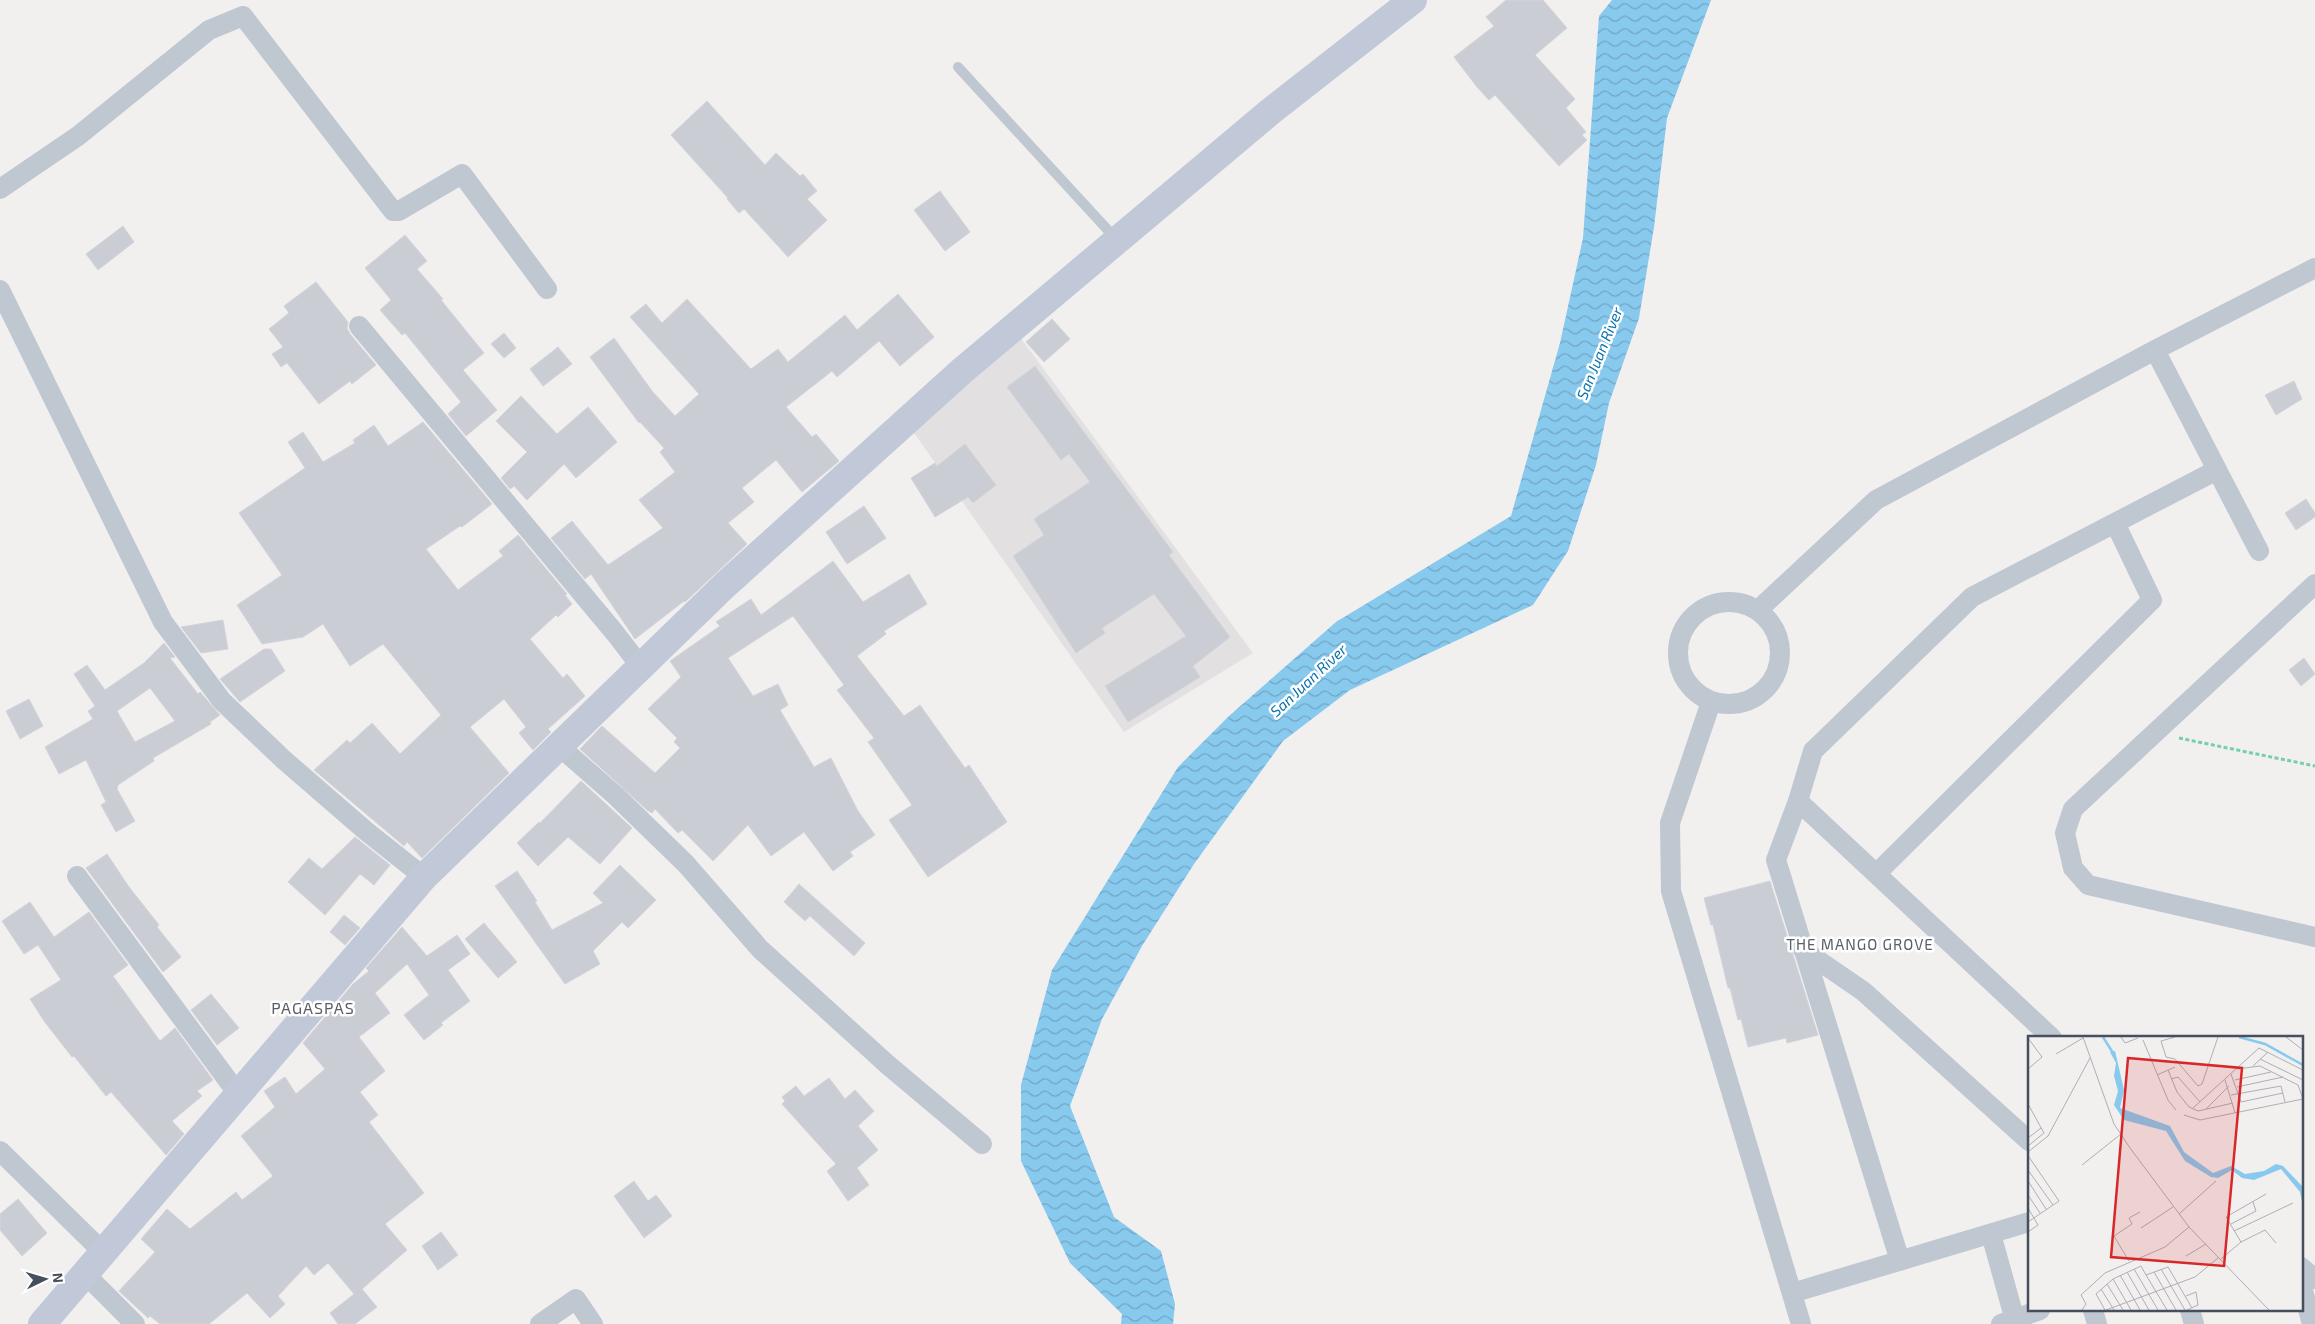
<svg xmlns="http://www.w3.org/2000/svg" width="2315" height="1324" viewBox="0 0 2315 1324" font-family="'Exo 2',sans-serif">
<defs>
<pattern id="water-waves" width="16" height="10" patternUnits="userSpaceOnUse" patternTransform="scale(1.25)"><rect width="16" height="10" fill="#88c9ee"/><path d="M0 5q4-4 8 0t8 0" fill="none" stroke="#71a6c4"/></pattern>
</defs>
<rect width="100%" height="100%" fill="#f2efef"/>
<!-- education -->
<path fill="#e3e0e1" d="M1020,337L1253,653L1124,732L912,430Z"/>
<!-- water -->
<path fill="url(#water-waves)" d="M1612,0H1711L1667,118L1654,227L1639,318L1609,403L1596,465L1568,551L1533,605L1350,690L1283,741L1194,864L1142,946L1102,1019L1070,1106L1114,1217L1161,1251L1175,1304L1173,1324H1121L1122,1314L1070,1263L1021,1161V1085L1052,970L1178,767L1229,716L1336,622L1511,516L1560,343L1583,238L1599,16Z"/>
<!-- building -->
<path fill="#cbcdd5" stroke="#d3d4db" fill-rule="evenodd" d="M1506,0H1543L1567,28L1535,55L1575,99L1566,108L1586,132L1582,135L1587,140L1559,166L1495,95L1489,100L1477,87L1454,57L1494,26L1486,17Z
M707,101L765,165L776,153L800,176L803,174L817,191L807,199L827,220L788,257L744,209L739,213L727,199L728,198L671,135Z
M940,191L970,232L945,251L914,210Z
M123,226L134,242L98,270L86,254Z
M405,235L427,261L417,269L443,299L441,300L484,353L463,370L497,410L466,436L448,414L461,402L405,333L402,335L380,310L391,300L365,268Z
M316,282L348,322L347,328L350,334L376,365L352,384L350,381L319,404L287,363L281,367L272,354L283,347L269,329L289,313L284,306Z
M898,294L934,337L900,366L879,341L837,377L832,371L786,407L812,437L816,434L839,461L802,492L776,460L742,488L754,502L728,523L747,544L685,602L684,601L635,639L591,574L585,579L551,538L572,521L608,565L663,528L639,500L675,472L660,452L664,448L640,422L639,423L590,357L614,338L652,391L675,416L699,394L630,317L646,304L662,323L687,299L751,369L778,349L788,362L845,315L857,330Z
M1052,319L1070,339L1044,362L1026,342Z
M504,333L516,348L504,358L491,344Z
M558,347L572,364L543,386L530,369Z
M1035,366L1173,552L1169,555L1230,637L1193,666L1200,677L1128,722L1105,686L1186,636L1154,594L1102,628L1105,633L1076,653L1013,556L1044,535L1034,519L1090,482L1069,454L1061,460L1007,387Z
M2294,381L2302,399L2276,415L2265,395Z
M521,396L557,434L588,407L617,442L576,478L564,464L527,500L514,486L510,489L501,478L527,452L496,421Z
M423,422L492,504L462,527L460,526L426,549L458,590L503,556L499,551L518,535L567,594L565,595L572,604L558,617L556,615L530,639L563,678L567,674L585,696L548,729L551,732L533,750L519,733L526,727L504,699L470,727L509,773L422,858L407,842L404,846L314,770L347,740L350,743L372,723L400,754L441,715L383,644L350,666L323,624L303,637L262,644L237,605L282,575L239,513L305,468L288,442L303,432L323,462L355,443L353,440L374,425L388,446Z
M965,444L996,485L973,503L968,497L935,517L911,478L935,463L937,466Z
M2306,499L2315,513V517L2296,530L2285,513Z
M864,506L886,538L847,564L826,532Z
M833,561L863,602L909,574L927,604L884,631L886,634L857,656L904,716L920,705L965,768L969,765L1007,822L928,877L889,820L912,805L868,742L874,738L837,690L844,685L793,616L728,658L753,696L778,684L788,705L780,710L814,767L831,758L858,811L875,835L850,852L853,856L833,871L804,832L771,856L748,825L713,861L682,830L678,833L655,809L652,813L647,810L580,749L602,726L655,773L680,748L674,742L677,738L648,709L681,677L670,661L720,626L716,622L751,599L761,615Z
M223,620L228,649L201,653L181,627Z
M164,643L175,657L170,658L198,694L200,692L220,715L210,722L211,724L153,758L154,761L118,785L117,789L135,821L116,832L101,805L106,802L86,760L59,774L45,747L93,719L88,711L95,706L74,674L87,665L105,690L144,663ZM150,688L175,721L135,742L117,711Z
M264,649H271L285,671L240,702L220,679Z
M2304,658L2315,674L2301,686L2289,670Z
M29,699L43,726L20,739L6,711Z
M581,781L632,828L600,864L568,837L538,866L517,843L539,822L540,823Z
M355,837L390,865L374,885L360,874L325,915L288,882L309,858L322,869Z
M107,854L129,887L159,925L157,927L181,957L163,972L86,868Z
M620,865L656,900L628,928L622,922L593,951L600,964L565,984L495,886L517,871L537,901L535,902L552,930L603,903L593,893Z
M1770,881L1818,1035L1787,1043L1786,1038L1748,1047L1741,1019L1738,1020L1730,988H1728L1713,925H1711L1704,898Z
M799,884L865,943L854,956L810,916L805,921L784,902Z
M30,902L54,937L89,912L128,965L113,976L160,1041L175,1028L213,1080L197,1091L202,1096L172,1121L184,1134L166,1155L111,1092L106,1096L74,1056L72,1057L44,1021L30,999L61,980L38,945L24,954L2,921Z
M344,915L360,928L345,945L330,932Z
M484,923L517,962L498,978L465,939Z
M402,927L427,956L457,935L470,954L448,970L470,1001L441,1023L443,1025L424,1040L404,1015L429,995L407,964L375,993L390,1013L359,1037L385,1071L360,1092L378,1115L369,1122L424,1193L385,1224L407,1250L362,1289L377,1307L355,1324H338L330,1313L354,1294L328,1263L314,1275L306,1266L278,1296L285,1304L270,1318L247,1293L209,1324H160L150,1316L148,1318L119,1291L155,1252L141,1239L167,1209L190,1229L236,1192L242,1200L273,1176L241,1136L275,1107L264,1091L285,1077L296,1094L325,1069L303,1043L353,984L369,971L366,968Z
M211,994L239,1028L217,1045L191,1010Z
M829,1078L845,1099L855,1090L874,1111L858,1126L878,1150L857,1168L869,1185L848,1201L827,1171L836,1164L782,1104L785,1101L782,1097L796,1086L804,1096Z
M634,1181L648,1201L656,1195L672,1216L644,1238L614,1196Z
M18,1199L47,1233L22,1256L0,1230V1214Z
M441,1232L458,1255L438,1270L422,1246Z"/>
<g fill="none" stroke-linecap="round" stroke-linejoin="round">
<!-- path -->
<path stroke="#73cfb0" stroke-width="3" stroke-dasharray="4 2.5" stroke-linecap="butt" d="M2179,738L2315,766"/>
<!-- service -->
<path stroke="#bfc7d1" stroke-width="10" d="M958,67L1117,240"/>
<!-- minor -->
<path stroke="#bfc7d1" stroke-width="20" d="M0,189L78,136L209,30L243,16L393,211H399L462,174L547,289
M0,290L163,622L222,701L284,760L366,831L424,877
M359,326L615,633L641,667
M2155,350L2259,551
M2315,584L2073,809L2065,833L2073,868L2088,885L2315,937
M1678 653a51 51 0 1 1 102 0a51 51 0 1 1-102 0Z
M1758,610L1876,500L2155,350L2315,268
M1711,702L1670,823L1671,891L1801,1324
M559,746L616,796L686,864L760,949L888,1065L982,1144
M1798,801L2052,1038
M1876,874L2152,600L2115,523
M77,876L238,1094
M1803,950L1863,991L2029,1141
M0,1151L103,1252
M1991,1234L2016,1324
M1900,1261L1776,860L1798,801L1813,751L1972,597L2217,470
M2301,1267L2315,1279
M85,1274L135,1324
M2301,1283L2312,1324
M1792,1293L2029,1222
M2093,1310L2097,1324
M2190,1310L2194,1324
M540,1324L576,1299L593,1324
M2001,1324L2040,1310"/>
<!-- secondary -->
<path stroke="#c1c9d8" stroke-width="28" d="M42,1324L424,877L725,585L963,370L1271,111L1413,0"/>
</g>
<g text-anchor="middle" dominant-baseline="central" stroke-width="5" stroke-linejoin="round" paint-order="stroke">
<!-- water labels -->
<g font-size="15" font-style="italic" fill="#0871ae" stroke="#fff">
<text transform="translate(1599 353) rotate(-68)">San Juan River</text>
<text transform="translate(1308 680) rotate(-43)">San Juan River</text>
</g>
<!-- neighbourhood labels -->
<g font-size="15" letter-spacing="1" fill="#5b5e64" stroke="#fff">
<text x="1860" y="944">THE MANGO GROVE</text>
</g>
<!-- quarter labels -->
<g font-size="16" letter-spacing="1" fill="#5b5e64" stroke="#fff">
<text x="313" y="1007">PAGASPAS</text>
</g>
</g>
<!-- overview -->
<g transform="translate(2028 1036)">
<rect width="275" height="275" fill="#f2efef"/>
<path d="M87,15L96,54L92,72L142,90L156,116L185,137L203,130L217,138L236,135L248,128L255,130L274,150L275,171L272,156L253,133L226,144L214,142L204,134L190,142L183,141L157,125L138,95L96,84L86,69L90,55L86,40L88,27L82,16Z" fill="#88c9ee"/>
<path fill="none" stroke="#88c9ee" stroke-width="2.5" d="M75,1L85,17M211,1L237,8L275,29"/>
<path fill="none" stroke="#adafb5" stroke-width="1" d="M55,1L86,88L102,112L161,191L241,274M93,1L97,7L110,2M147,1L133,5L138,21L147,23L170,50L174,48L190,1M258,1L275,14M0,2L14,21L0,33M115,4L140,64L148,74M28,18L55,2M232,23L275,44M225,30L240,16M209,33L232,30L270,49L275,63M140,34L149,56L161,71L170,75L205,67M203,38L213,66L255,57M129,39L147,31M143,43L150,41L172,66M197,44L207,77M207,44L243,36M209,51L255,41M203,59L253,50L257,66M0,68L16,97L0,110M165,72L231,12L275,34M178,73L201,50M156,79L172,84L275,63M0,102L13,92M0,116L20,100L62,22M54,129L93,98M0,134L25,169M0,145L18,173M0,159L12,177M0,172L10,189L0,196M151,178L188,145M0,186L31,165L1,121M203,188L228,175L225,166M113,192L145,171M206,195L265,167M213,206L237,194L248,207M158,220L178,208M193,223L213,206L198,181L238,158M101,225L86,200L104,188L101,182L112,176M106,233L130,274M133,233L157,274M99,236L121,274M126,236L148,274M92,239L112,274M118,239L139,274M85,243L103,274M79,248L95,274M73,253L86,274M158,260L168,256L170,269L159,274M54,274L58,268L53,259L77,237L137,211L161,191M77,274L68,258L85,243L113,230L118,239L140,231L164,272M78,274L167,241L190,222"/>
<path fill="#d62828" fill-opacity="0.15" stroke="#d62828" stroke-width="2.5" d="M100,22L214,32L196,230L83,221Z"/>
<rect width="275" height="275" fill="none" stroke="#464f5d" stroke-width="2.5"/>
</g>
<!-- north arrow -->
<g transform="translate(45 1279) rotate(85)" stroke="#ffffff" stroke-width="4" paint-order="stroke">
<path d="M0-4L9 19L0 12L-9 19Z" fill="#464f5d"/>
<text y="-8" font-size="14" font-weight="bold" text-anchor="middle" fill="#464f5d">N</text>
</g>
</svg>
